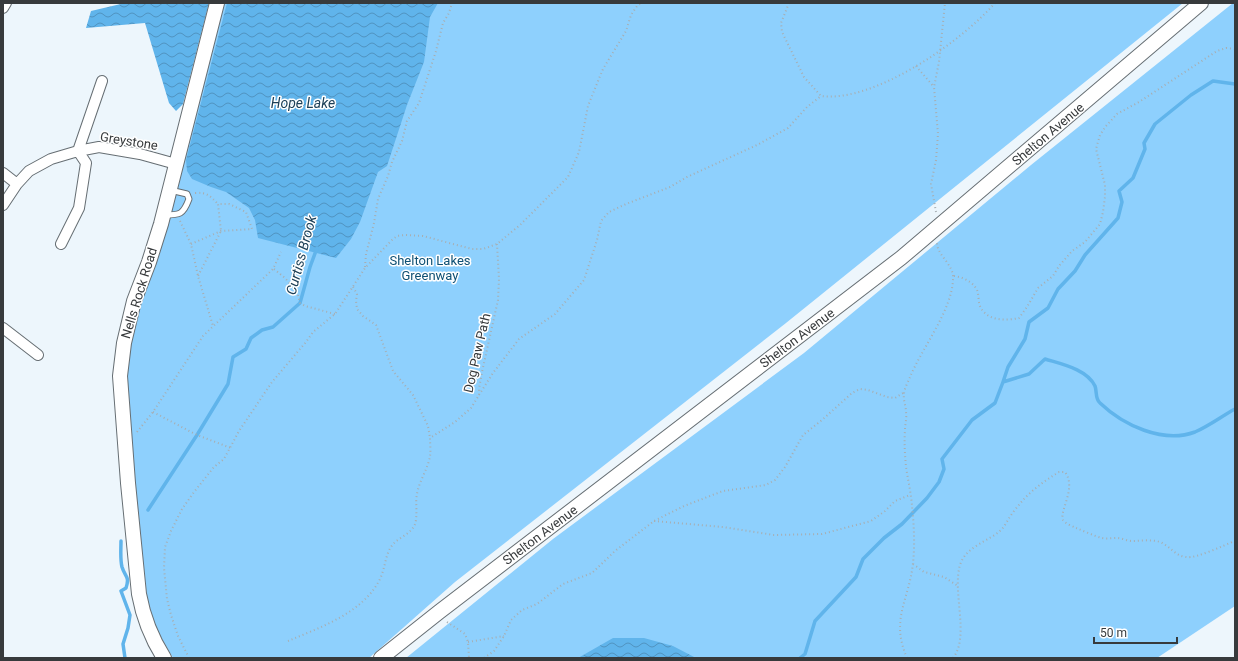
<svg xmlns="http://www.w3.org/2000/svg" width="1238" height="661" viewBox="0 0 1238 661" font-family="Roboto,sans-serif">
<defs>
<pattern id="water-waves" width="16" height="10" patternUnits="userSpaceOnUse"><rect width="16" height="10" fill="#60b4eb"/><path d="M0 5q4-4 8 0t8 0" fill="none" stroke="#5093c0"/></pattern>
</defs>
<rect width="100%" height="100%" fill="#edf6fc"/>
<!-- green -->
<path fill="#8ed0fd" d="M223,3H1183L786,323L455,582L369,658H173L155,627L147,598L132,467L127,374L129,344L150,275L170,217L187,143Z
M1233,3H1235V606L1157,658H406L553,539L804,353L1031,165Z"/>
<!-- water -->
<path fill="url(#water-waves)" d="M125,3H209L183,104L176,111L169,103L145,23L86,28L91,11Z
M227,3H438L430,17L424,62L407,105L387,166L378,172L360,222L351,239L336,258L258,238L255,220L249,208L226,192L211,187L192,179L187,171L186,160Z
M613,638H644L673,646L696,658H578Z"/>
<g fill="none" stroke-linecap="round" stroke-linejoin="round">
<!-- stream -->
<path stroke="#60b4eb" stroke-width="3.5" d="M1003,382L1008,367L1025,339L1029,322L1048,308L1058,289L1075,271L1085,255L1118,218L1122,202L1119,191L1133,178L1145,149L1144,143L1155,124L1191,95L1213,81L1235,84
M148,510L197,435L228,384L233,357L246,349L251,338L262,330L273,327L300,303L310,267L317,248
M121,541C121,550 120,559 122,567C125,577 130,576 126,588L121,591L130,615L128,628L123,644L125,658
M800,658L805,654L815,621L856,577L863,559L884,538L902,524L927,498L939,482L944,469L942,459L972,420L995,403L1003,382L1029,374L1045,359C1061,364 1087,369 1095,386C1097,391 1095,399 1100,403C1123,425 1163,444 1195,432C1209,426 1222,416 1235,409"/>
<defs>
<path id="service" d="M164,215C180,215 183,215 189,199L187,194L170,190"/>
<path id="minor" d="M3,8L6,3
M3,173L17,184
M3,205L17,184L29,171L51,159L78,151L99,147L140,154L176,164
M61,244L79,208L86,163L78,151L102,81
M3,328L38,355"/>
<path id="secondary" d="M164,658C152,639 143,616 139,594L128,483L120,376L124,343L134,301L149,262L161,224L217,3
M381,658L439,612L901,258L1201,3"/>
</defs>
<!-- service casing -->
<use href="#service" stroke="#666e73" stroke-width="7"/>
<!-- minor casing -->
<use href="#minor" stroke="#666e73" stroke-width="12"/>
<!-- secondary casing -->
<use href="#secondary" stroke="#666e73" stroke-width="16"/>
<!-- path -->
<path stroke="#a7aeb2" stroke-width="2" stroke-dasharray="1 3" stroke-linecap="butt" d="M789,3L781,23L782,32L804,77L821,96C874,103 961,42 995,3
M916,66L934,87
M195,193C207,192 210,196 218,204
M936,212L931,184L936,160L938,134L934,87L939,62L945,3
M180,221L191,244L198,276L213,326
M191,244L221,231L252,229L246,212L229,204H218L221,231L198,276
M365,267L366,254L374,223L378,199L388,176L392,162L402,141L407,121L419,103L436,51L443,23L449,13L452,3
M274,269L285,278L297,291L300,303L305,306L335,314
M954,276C963,277 973,282 977,290C979,295 978,301 980,306C986,321 1006,321 1019,318L1027,307L1038,288L1053,276L1059,266L1072,251L1085,242L1100,224L1103,212L1105,197V185L1096,149L1100,135L1106,126L1117,114L1139,102L1217,51L1226,48L1235,49
M353,287L357,294L356,301L357,309L363,316L376,325L393,371L413,395L428,426L430,438
M479,395L493,373L519,339L555,314L584,280L597,240L601,221L609,212L626,204L670,187L687,177L757,145L788,128L807,107L821,96
M153,412L197,435L231,448
M137,432L153,412L203,336L273,269L281,252
M654,521L723,527L774,535L822,534L871,521L885,511L895,501L910,495
M913,564L924,572L944,577L958,586
M447,622L465,634L468,642L469,658
M288,641C321,627 363,613 380,579C385,569 385,556 391,547C396,538 411,535 415,524C418,515 415,503 417,494C419,481 428,469 430,456C431,451 430,444 430,438L455,422L471,408L479,395V389L482,372L498,300L499,279L497,244
M468,642L504,636
M189,658L178,636L171,615L167,599L164,568L165,547L171,531L182,509L194,492L214,467L224,459L239,431L272,382L306,342L313,332L335,314L365,268L392,240L397,236L405,235L423,236L472,249H483L497,244L520,225L568,177L579,152L588,106L596,86L603,69L626,31L631,15L637,6L641,3
M484,658L494,651L504,636L511,620L522,610L537,604L563,584L592,573L615,551L654,521L684,506L723,491L766,485L775,480L785,467L803,435L822,420L852,393L860,389L868,390L887,397L895,398L903,393
M907,658C890,619 909,601 913,563C915,545 914,525 912,506C911,493 908,480 906,467C905,455 904,443 905,430C905,424 907,418 906,412C906,406 903,400 904,394C904,389 908,382 910,377C922,348 953,309 953,278C954,265 937,255 937,243
M953,658C970,637 952,592 960,565C966,546 988,542 1001,530C1004,527 1006,523 1008,520C1012,513 1018,506 1023,500C1033,489 1046,480 1059,472H1065C1077,488 1059,511 1063,520C1066,524 1072,526 1076,528C1084,531 1094,536 1102,538C1107,539 1112,538 1117,538C1122,538 1127,541 1132,541C1141,541 1151,539 1160,542C1170,546 1175,556 1186,557C1196,559 1224,545 1235,541"/>
<!-- service -->
<use href="#service" stroke="#fff" stroke-width="5"/>
<!-- minor -->
<use href="#minor" stroke="#fff" stroke-width="10"/>
<!-- secondary -->
<use href="#secondary" stroke="#fff" stroke-width="14"/>
</g>
<g text-anchor="middle" dominant-baseline="central" stroke-width="3" stroke-linejoin="round" paint-order="stroke">
<!-- street labels -->
<g font-size="13" fill="#373a3c" stroke="#fff">
<text transform="translate(1048 134) rotate(-40)">Shelton Avenue</text>
<text transform="translate(129 141) rotate(9)">Greystone</text>
<text transform="translate(139 293) rotate(-73)">Nells Rock Road</text>
<text transform="translate(797 338) rotate(-37)">Shelton Avenue</text>
<text transform="translate(477 353) rotate(-77)">Dog Paw Path</text>
<text transform="translate(540 535) rotate(-37)">Shelton Avenue</text>
</g>
<!-- park labels -->
<g font-size="13" fill="#0e5074" stroke="#fff">
<text x="430" y="260">Shelton Lakes<tspan x="430" dy="15">Greenway</tspan></text>
</g>
<!-- water labels -->
<g font-size="14" font-style="italic" fill="#1d4058" stroke="#fff">
<text x="303" y="103">Hope Lake</text>
<text transform="translate(301 255) rotate(-75)">Curtiss Brook</text>
</g>
</g>
<!-- border -->
<rect width="1238" height="661" fill="none" stroke="#373a3c" stroke-width="8"/>
<!-- scale -->
<path d="M1094 637v6h83v-6" fill="none" stroke="#373a3c" stroke-width="2"/>
<text x="1100" y="637" font-size="12" fill="#373a3c" stroke="#ffffff" stroke-width="3" paint-order="stroke">50 m</text>
</svg>
